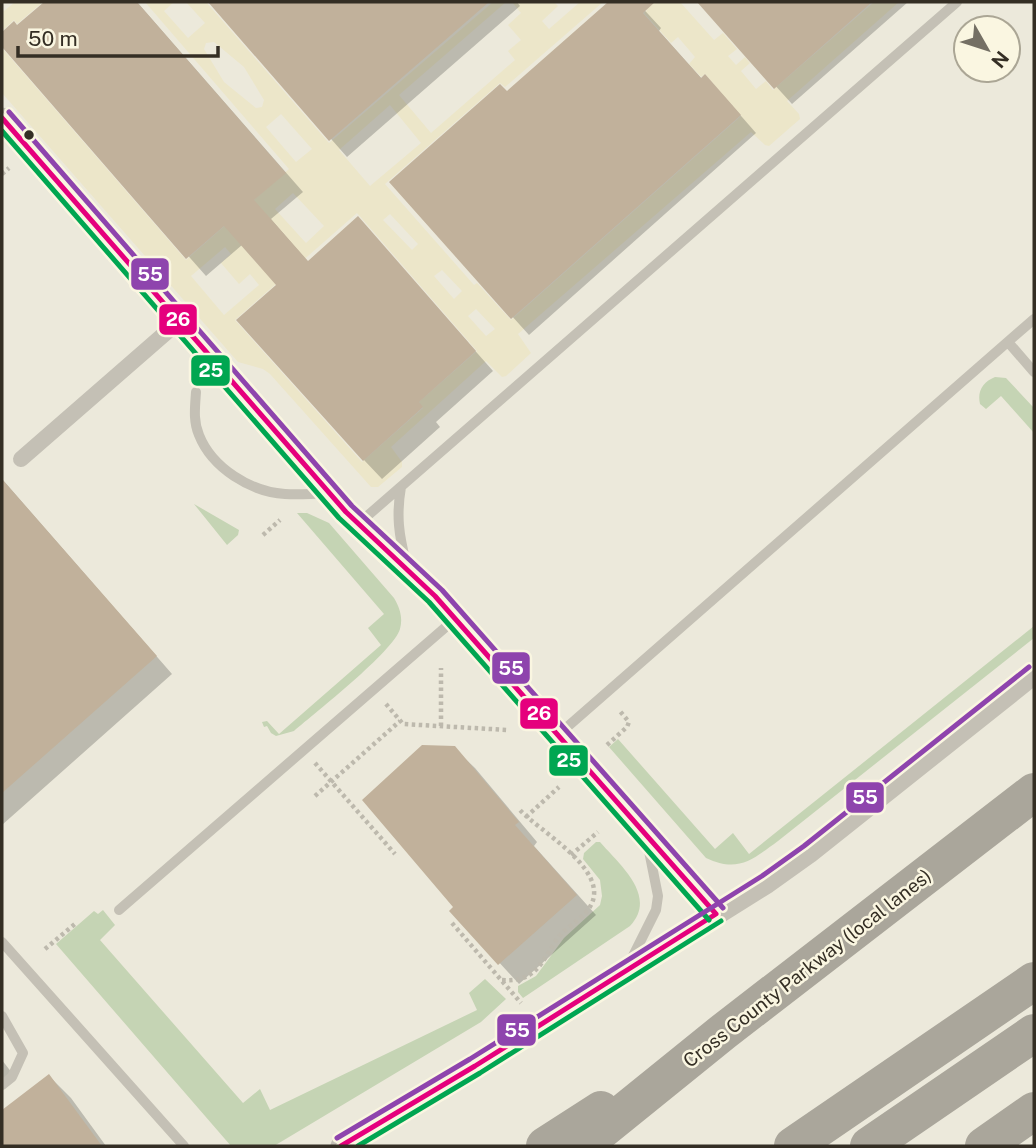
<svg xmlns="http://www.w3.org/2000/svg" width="1036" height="1148" viewBox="0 0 1036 1148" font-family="'Public Sans',sans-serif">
<rect width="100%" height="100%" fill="#ece9db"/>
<!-- green -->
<path fill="#c5d4b4" d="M995,377L1006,378L1034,408V433L1001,396L986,409L980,404C977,391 983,382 995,377Z
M194,504L239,530L238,535L227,545Z
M297,513H307L329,523L394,598C400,608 403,618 400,629C393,652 316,712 294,731L276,736L271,733L267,726L264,727L262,722L267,721L279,734L381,645L368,628L384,614Z
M1034,626V638L778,841C752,860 738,873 706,858L609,747L618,739L715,849L733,833L749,854Z
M596,842H600C620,865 658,896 630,926L523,998L518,992V986L536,976L564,938L600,905L602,896L600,880L583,859L584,853Z
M103,910L115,925L100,940L243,1103L260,1089L270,1110L477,1010L469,993L485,979L506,999L481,1022L274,1146H231L56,944L94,911L98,914Z"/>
<!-- plaza -->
<path fill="#ece6c9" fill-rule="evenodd" d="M15,2H43L17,24L14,20L2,31V8L4,11Z
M145,2H174L164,11L188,38L205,23L186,2H206L329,143L493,2H506L399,95L431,133L515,60L508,51L521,40L508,25L521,13L512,2H554L558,6L542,21L549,29L580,2H603L505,87L500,83L385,184L474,285L477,283L511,320L741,116L705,74L701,77L689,64L695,57L678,37L671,43L644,13L647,10L640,2H680L714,40L723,33L737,49L728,56L736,65L745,57L750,63L741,71L756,89L766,81L773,90L874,2H899L787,101L799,114L800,119L769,146L765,145L751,132L518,334L531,353L506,376L502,377L486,361L391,447L402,462V467L378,487H371L270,374L263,369L238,362L2,93V48L186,260L289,169ZM214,42L244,67L264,100L262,107L256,108L224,82L204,49L206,43ZM390,105L421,143L370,186L339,150ZM281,114L312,149L296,162L266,127ZM293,193L324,226L306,243L275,209ZM357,213L477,351L419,402L423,408L362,462L235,320ZM390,214L418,244L412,250L383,220ZM272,221L290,241L261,268L243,247ZM225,247L231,254L221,263L239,284L250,274L259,285L224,315L191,276ZM442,270L462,291L454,299L434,276ZM476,309L495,329L486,336L468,316Z"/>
<!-- shadow -->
<path fill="#0003" d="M47,2H137L303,192L271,219L309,263L358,218L493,371L436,422L440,427L382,479L364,460L278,285L242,245L206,276L2,45V35L14,24L18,27Z
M210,2H517L520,6L347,157Z
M611,2H637L661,28L659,31L702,79L721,93L756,133L529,335L391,182L507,93Z
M699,2H908L792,104Z
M2,479L172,674L2,825Z
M454,748L475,768L537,842L534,846L596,915L519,984L452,911L456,907Z
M2,1060L12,1073L2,1081Z
M49,1076L71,1098L106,1146H2V1112Z"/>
<!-- building -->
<path fill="#c1b19b" d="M44,2H137L286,173L254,200L308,261L358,216L476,351L419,402L423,407L363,461L236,320L276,285L224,226L186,259L2,47V32L14,21L17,25Z
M208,2H489L329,141Z
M608,2H655L643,13L701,78L705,74L741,115L511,319L389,182L500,84L507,91Z
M697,2H872L774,89Z
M2,479L157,656L2,793Z
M422,745L455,746L519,822L515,825L577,895L498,965L449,911L453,907L362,800Z
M49,1074L102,1146H2V1110Z"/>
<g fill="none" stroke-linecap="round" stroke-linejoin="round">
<!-- path -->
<path stroke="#bdb9ad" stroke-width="4.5" stroke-dasharray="3.5 3.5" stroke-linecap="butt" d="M2,174L9,168
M263,535L280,520
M386,704L403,724L508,730
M441,726V668
M607,745L627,727L629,722L619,710
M315,763L395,854
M315,796L400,721
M526,817L559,787
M571,855L598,832
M452,923L521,1003
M45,949L75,924
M502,980C534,982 540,966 555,942C564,927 585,919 592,903C607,868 539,831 520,810"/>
<!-- service -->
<path stroke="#c4c0b5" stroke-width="10" d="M1008,342L1034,372
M196,392C195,407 193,421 199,435C212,468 251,492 285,494C299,495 314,494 329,493
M401,487C396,516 399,535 406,563
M358,524L957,2
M558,735L1034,319
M119,910L455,619
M2,942L184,1146
M629,964L656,910L658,896L647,841
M2,1016L23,1053L12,1077L2,1085"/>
<!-- pedestrian -->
<path stroke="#c4c0b5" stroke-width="16" d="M21,459L169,330"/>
<!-- minor -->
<path stroke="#c4c0b5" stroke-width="21" d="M2,118L346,512L435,596L716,914
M341,1146L475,1066L767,883L809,853L1034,674"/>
<!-- motorway -->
<path stroke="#aaa69b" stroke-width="38" d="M545,1146L601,1110
M582,1146L723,1032L1034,792
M793,1146L1034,981
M869,1146L1034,1033
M984,1146L1034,1111"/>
<defs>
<path id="bus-1" d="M2,118L346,512L435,596L716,914
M341,1146L475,1066L716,914"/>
<path id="bus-2" d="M2,131L339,518L429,602L709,920
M358,1146L480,1073L721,921"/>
<path id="bus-3" d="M9,112L352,506L442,590L723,908
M337,1138L470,1059L762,876L804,846L1029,667"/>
</defs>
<!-- bus-1 casing -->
<use href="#bus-1" stroke="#faf6e1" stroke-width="10"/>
<!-- bus-2 casing -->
<use href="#bus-2" stroke="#faf6e1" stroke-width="10"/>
<!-- bus-3 casing -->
<use href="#bus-3" stroke="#faf6e1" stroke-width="10"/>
<!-- bus-1 -->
<use href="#bus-1" stroke="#e5007d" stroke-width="5"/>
<!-- bus-2 -->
<use href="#bus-2" stroke="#00a651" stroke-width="5"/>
<!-- bus-3 -->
<use href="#bus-3" stroke="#8e44ad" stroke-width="5"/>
</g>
<!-- markers -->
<circle fill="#342e24" stroke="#faf6e1" stroke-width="2.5" cx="29" cy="135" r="6"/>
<g text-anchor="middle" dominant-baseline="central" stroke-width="5" stroke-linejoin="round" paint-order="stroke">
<!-- street labels -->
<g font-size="19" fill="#342e24" stroke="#faf6e1">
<text transform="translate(807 968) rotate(-38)">Cross County Parkway (local lanes)</text>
</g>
</g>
<g stroke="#faf6e1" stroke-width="2.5">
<rect x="130" y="257" width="40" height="34" rx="7" fill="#8e44ad"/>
<rect x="158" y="303" width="40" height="33" rx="7" fill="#e5007d"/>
<rect x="190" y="354" width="41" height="33" rx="7" fill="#00a651"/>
<rect x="491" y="651" width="40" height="34" rx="7" fill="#8e44ad"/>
<rect x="519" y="697" width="40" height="33" rx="7" fill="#e5007d"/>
<rect x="548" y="744" width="41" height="33" rx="7" fill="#00a651"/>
<rect x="845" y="781" width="40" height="33" rx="7" fill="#8e44ad"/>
<rect x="496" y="1013" width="41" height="34" rx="7" fill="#8e44ad"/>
</g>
<g font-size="19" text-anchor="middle" font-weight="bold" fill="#fff">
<text x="150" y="281">55</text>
<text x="178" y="326">26</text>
<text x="211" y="377">25</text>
<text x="511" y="675">55</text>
<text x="539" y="720">26</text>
<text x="569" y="767">25</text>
<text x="865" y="804">55</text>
<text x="517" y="1037">55</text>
</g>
<!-- border -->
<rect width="1036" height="1148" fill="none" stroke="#342e24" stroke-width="7"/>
<!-- north arrow -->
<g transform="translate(987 49) rotate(129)"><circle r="33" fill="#faf6e1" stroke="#aba695" stroke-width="2"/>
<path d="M0-5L12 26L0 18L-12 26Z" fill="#746f64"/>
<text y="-10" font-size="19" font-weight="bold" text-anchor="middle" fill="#342e24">N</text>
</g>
<!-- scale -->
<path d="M18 46v10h200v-10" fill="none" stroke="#342e24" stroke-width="3.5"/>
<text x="28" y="46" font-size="21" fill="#342e24" stroke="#faf6e1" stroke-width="5" paint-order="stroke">50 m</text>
</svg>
